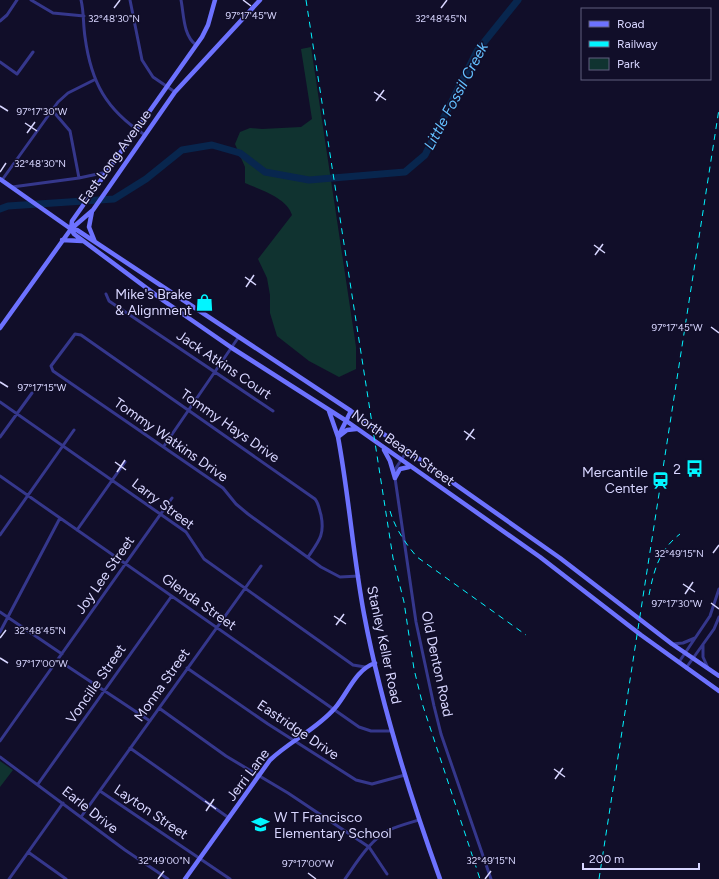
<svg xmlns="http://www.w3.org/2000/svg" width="719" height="879" viewBox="0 0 719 879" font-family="Figtree,sans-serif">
<rect width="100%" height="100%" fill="#110e29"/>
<!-- green -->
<path fill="#103330" d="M311,47L356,347V369L339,377L309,361L277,336L270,313V295L267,278L258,259L292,215C287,198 261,190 245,183V167L235,144L240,132L250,128L262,129L301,127L312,119L301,49Z
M0,761L13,770L0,787Z"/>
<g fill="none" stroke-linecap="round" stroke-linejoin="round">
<!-- river -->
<path stroke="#08264e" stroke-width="7" d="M0,209L8,206L114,199L146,179L182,150L212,145L240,153L265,172L309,180L405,172L425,155L477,51L518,0"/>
<!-- street -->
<path stroke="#35378c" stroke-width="3" d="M31,0L53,13L84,16
M81,0C84,12 83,24 85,37C91,82 106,110 145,135
M130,0L142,60L153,77L175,92
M181,0C184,15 183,35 196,45
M0,21L7,15L17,0
M0,62L17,74L33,52
M52,110L70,131L79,178
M2,180L58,102L68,93L94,80
M12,187L79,178L107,172
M106,294L109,301L273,411
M0,402L186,532L204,559L353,665L365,667
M0,437L32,393
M164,446L238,338
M407,451L396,468L395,478L416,622L434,706L441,734L491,879
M0,476L359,727L371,731H392
M77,530L125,462
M0,535L74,430
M308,557C319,541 325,535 321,515C319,509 319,504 315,499L81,335L75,334L51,366L53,371L223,488L236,504L248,514L321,567L340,577L359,576
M0,612L62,654
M0,632L60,518
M672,644L683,643L695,638
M703,645V657L708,668
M58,660L150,721
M679,662L710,616L719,589
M187,668L268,724L356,780L372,784L405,775
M686,668L714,629L719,617
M159,708L226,756L288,793L369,847L387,874
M0,741L172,498
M130,748L229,818
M0,757L125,850L168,879
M38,784L171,597
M100,791L230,879
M81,817L261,566
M28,852L66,879
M9,879L63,803
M345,879C357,862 370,840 389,830C398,826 409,823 419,820"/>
<!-- secondary -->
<path stroke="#6d72ff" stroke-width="4.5" d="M0,179L71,229L74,234L164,301L232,348L345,420L540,557L641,635L719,691
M92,211L89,227L95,242
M71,229L77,230L351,411L560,558L672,644L719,676
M71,229L93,210L175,92L260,0
M62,240L82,241
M0,328L71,229L72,221L202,37L208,25L215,0
M329,411L338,437L347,430L356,429
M351,411L338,437C349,496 353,555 364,614C381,705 409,793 440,879
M384,450L390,461L395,478
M395,478L400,469L409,467
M185,879L270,760C290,741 317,729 335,708C348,693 355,670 375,663"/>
<!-- rail -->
<path stroke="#02f5ff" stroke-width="1" stroke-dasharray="6 5" stroke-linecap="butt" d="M306,0L393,558L404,602L414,669L423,706L480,879
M390,511C395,528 405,543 417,557L526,635
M649,595C654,570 659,550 680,534
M599,879L719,109"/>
</g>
<!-- ticks -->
<path fill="none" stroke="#d8d6ff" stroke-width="1.5" d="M243,0L251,6M114,8L120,0M441,8L447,0M374,92L386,100M376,101L384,90M0,106L8,111M25,123L37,131M27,133L35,122M0,172L6,163M594,245L605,253M595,255L603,244M245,277L256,285M246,287L254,275M711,327L719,333M0,382L8,387M464,431L475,439M466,440L474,429M115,462L126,470M117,472L125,460M713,553L719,545M683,584L695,592M685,594L693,582M711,603L719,609M334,616L346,624M336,625L344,614M0,638L6,630M0,658L8,663M554,769L565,777M555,779L563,768M205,801L216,809M206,811L214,799M308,873L316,879M158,879L164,871M485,879L491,871"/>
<!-- icons -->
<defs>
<symbol id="shop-bare" viewBox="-9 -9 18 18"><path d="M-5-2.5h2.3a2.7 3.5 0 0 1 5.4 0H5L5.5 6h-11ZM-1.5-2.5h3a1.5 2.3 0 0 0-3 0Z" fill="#02f5ff" stroke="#110e29" stroke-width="2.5" paint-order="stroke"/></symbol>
<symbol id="bus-bare" viewBox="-9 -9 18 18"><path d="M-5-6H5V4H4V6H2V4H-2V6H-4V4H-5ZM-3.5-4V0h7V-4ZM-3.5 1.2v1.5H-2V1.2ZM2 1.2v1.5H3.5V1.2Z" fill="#02f5ff" stroke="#110e29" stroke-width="2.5" paint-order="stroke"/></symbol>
<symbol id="station-bare" viewBox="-9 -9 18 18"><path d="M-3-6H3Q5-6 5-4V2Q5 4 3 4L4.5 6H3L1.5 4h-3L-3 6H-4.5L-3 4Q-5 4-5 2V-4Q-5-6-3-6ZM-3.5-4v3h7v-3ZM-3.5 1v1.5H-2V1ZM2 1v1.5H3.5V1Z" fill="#02f5ff" stroke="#110e29" stroke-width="2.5" paint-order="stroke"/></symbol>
<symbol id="school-bare" viewBox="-9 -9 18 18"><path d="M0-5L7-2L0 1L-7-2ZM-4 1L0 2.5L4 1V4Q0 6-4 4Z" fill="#02f5ff" stroke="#110e29" stroke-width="2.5" paint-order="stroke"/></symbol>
</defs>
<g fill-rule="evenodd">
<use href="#shop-bare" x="192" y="290" width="25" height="25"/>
<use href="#bus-bare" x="682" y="456" width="25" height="25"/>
<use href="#station-bare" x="648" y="468" width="25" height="25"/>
<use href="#school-bare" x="248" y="812" width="25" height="25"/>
</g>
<g text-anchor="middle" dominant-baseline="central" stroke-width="3" stroke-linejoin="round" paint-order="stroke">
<!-- street labels -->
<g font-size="14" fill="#d8d6ff" stroke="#110e29">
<text transform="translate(115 157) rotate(-54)">East Long Avenue</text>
<text transform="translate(224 365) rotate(34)">Jack Atkins Court</text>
<text transform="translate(230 426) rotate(35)">Tommy Hays Drive</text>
<text transform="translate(171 440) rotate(35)">Tommy Watkins Drive</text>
<text transform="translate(403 448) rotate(35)">North Beach Street</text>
<text transform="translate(163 504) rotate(37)">Larry Street</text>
<text transform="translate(105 575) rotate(-55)">Joy Lee Street</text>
<text transform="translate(199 602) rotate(35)">Glenda Street</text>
<text transform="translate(384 645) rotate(78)">Stanley Keller Road</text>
<text transform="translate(437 664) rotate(78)">Old Denton Road</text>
<text transform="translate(96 684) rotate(-55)">Voncille Street</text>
<text transform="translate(162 685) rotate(-55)">Monna Street</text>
<text transform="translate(298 730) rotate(34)">Eastridge Drive</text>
<text transform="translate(248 775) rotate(-53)">Jerri Lane</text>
<text transform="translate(90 810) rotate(38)">Earle Drive</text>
<text transform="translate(151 812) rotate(34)">Layton Street</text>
</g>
<!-- poi labels -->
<g font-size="14" fill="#d8d6ff" stroke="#110e29" text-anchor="end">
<text x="192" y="294">Mike's Brake<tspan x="192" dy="16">&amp; Alignment</tspan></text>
<text x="681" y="469">2</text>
<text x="648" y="472">Mercantile<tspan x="648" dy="16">Center</tspan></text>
<text x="274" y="817" text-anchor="start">W T Francisco<tspan x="274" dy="16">Elementary School</tspan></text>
</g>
<!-- water labels -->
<g font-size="15" font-style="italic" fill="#64c0ff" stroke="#110e29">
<text transform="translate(456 96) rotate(-62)">Little Fossil Creek</text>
</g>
</g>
<g font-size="10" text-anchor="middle" fill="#d8d6ff" stroke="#110e29" stroke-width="3" stroke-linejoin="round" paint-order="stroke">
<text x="251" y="19">97°17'45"W</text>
<text x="114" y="22">32°48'30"N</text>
<text x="441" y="22">32°48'45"N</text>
<text x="42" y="115">97°17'30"W</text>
<text x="40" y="167">32°48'30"N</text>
<text x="677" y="331">97°17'45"W</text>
<text x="42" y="391">97°17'15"W</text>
<text x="679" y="557">32°49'15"N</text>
<text x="677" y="607">97°17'30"W</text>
<text x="40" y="634">32°48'45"N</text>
<text x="42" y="667">97°17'00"W</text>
<text x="164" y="864">32°49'00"N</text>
<text x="491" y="864">32°49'15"N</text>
<text x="308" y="867">97°17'00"W</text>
</g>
<!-- legend -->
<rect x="581" y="8" width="130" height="72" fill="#110e29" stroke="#615e7f"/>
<rect x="589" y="21" width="20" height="6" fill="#6d72ff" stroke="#615e7f"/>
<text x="617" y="28" font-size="12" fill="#d8d6ff">Road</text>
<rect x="589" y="41" width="20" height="6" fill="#02f5ff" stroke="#615e7f"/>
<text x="617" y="48" font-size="12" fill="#d8d6ff">Railway</text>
<rect x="589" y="58" width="20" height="12" fill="#103330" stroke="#615e7f"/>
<text x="617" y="68" font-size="12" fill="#d8d6ff">Park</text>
<!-- scale -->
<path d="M583 863v6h116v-6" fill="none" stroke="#d8d6ff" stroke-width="2"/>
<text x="589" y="863" font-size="12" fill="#d8d6ff" stroke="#110e29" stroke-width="3" paint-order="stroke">200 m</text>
</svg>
